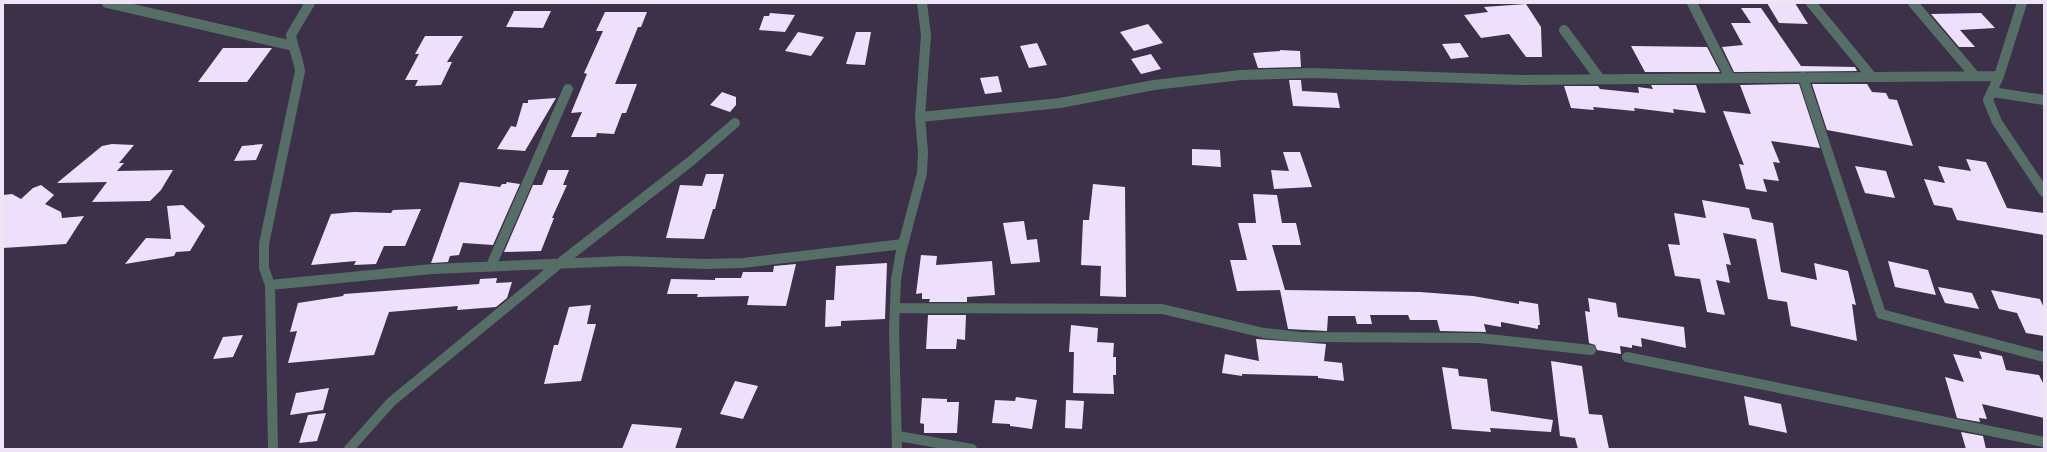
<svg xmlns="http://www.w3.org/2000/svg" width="2047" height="452" viewBox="0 0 2047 452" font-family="Montserrat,sans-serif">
<rect width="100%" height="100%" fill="#3d3049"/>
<!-- building -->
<path fill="#eedffd" d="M1767,3H1795L1808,24L1779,23Z
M1526,4L1541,27L1542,57H1526L1509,34L1481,38L1464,15L1488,12L1484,7Z
M1741,8H1761L1801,66L1855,67L1857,71L1734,72L1722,47L1743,45L1731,23H1751Z
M514,11H551L543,28L506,27Z
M605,12H647L641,27H638L615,84H637L626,113H622L614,134L597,133L596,137H571L582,112L571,113L587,74L584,73L603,31H596Z
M770,13L795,15L785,32L759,30L764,16H769Z
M1981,13L1995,28L1960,30L1975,47H1959L1931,14Z
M1148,24L1163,43L1134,51L1120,32Z
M798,32L824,37L811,56L785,51Z
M856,32H871L865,65L846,64Z
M425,36H463L447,62H452L441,85L415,86L418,80H405L419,54H415Z
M1037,43L1047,65L1029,68L1020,46Z
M1460,43L1469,57L1451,59L1442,44Z
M1631,46L1707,47L1720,72H1645Z
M223,48H272L247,82H198Z
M1280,50L1300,51L1301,67L1258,68L1253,53L1280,51Z
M1151,54L1161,69L1141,74L1131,59Z
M998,76L1002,92L985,94L980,78Z
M1289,80H1301L1302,91L1337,93L1340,108L1293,106Z
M1799,84L1820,148L1771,141L1780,163L1773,162L1779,181L1763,179L1767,192L1746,189L1739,164L1744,165L1723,111L1751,114L1740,85Z
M1812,84H1867L1872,92L1886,93L1889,99L1897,100L1913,146L1827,130Z
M1651,85H1696L1706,113L1673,109L1674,113L1634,108L1635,111L1593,107L1594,110L1571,108L1564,86H1598L1600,89L1639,93L1638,87L1653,89Z
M722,92L736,97V105L730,112L710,105Z
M556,98L525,151L497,149L511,126L516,127L523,103H528V100Z
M112,144L134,145L119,163H124L117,171L173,170L161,190L150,201L92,202L107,182L57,183L102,146Z
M263,144L256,160L234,161L242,146Z
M1192,149L1220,150L1221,167L1192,165Z
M1283,152H1300L1312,187L1274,189L1271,170L1289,171Z
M1966,159L1986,162L2007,208L2044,213V235L1957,220L1952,208L1934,205L1924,179L1945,183L1938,166L1971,171Z
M1855,166L1886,171L1895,198L1865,193Z
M548,170H569L563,185H567L552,218H554L541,251L504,252L533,185H542Z
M706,174H724L715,209H713L704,239L666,238L680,185L702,186Z
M460,182L500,187L502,184H506L507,182L520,184L493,245L463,243L459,255L450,256L448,262L431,263Z
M1093,184L1125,187L1126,297L1100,296L1101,266L1081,265L1083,220H1089Z
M41,185L54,195L45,204L61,212L62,218L84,216L66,244L3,248V195L12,194L21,199L33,188Z
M1253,194L1277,195L1282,223H1296L1301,245H1272L1285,290L1420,292L1473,296L1519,304V301L1538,304L1540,325H1538V329L1501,322V327L1484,324L1486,332L1440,331L1437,320H1410L1408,315H1370L1372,324H1357L1355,316H1328L1327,331L1288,329L1280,290L1237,291L1230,260H1247L1238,223H1256Z
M1702,200L1749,208L1752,219L1773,223L1781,272L1817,280L1814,263L1848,271L1856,305L1852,304L1857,341L1791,326L1787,302L1768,299L1756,239L1723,233L1731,265L1726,264L1730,283L1716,280L1725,315L1707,312L1700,279L1675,276L1668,244L1680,245L1674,213L1706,218Z
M183,205L205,226L190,251L176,252L174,256L125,264L146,238L171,239L167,206Z
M421,209L405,246H384L376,264L354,265L356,261L311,265L331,214L354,212L391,213L393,210Z
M1024,221L1027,240L1037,239L1040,262L1011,264L1003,223Z
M921,255L937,256L936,265L992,261L995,295L967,297V302H929L930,299H922V293L916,294Z
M1888,261L1928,270L1936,295L1895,287Z
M887,263L885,319L841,321V326L825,327L826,300H834L836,266Z
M796,264L786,306L747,305L749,296L697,297L698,294H667L671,279L715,280V278H741L743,272H773L774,266Z
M497,278L496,283L512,282L507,298L496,307L457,310L458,306L389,312L374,355L288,363L297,331L290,332L298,303L343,296L344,294L479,284L480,279Z
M1938,287L1972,293L1979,309L1945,303Z
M1991,290L2040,299L2044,308V336L2026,333L2017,313L1999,309Z
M1588,298L1616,303L1618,317L1684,327L1686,348L1641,338L1642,347L1632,345V348L1620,346L1621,354L1597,350L1595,345L1589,343L1585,311L1590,312Z
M591,305L587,324H596L581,381L544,384L554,345H558L569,307Z
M928,315H966L965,340L957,339L956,349H926Z
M1071,325L1098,328L1097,342L1114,343L1113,357H1116V375H1113L1114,394L1073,393L1074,352H1069Z
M243,335L233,357L213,359L223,337Z
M1256,339L1326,344L1324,361L1342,363L1344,381L1318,378V376L1242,374V376L1222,373L1225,354L1259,361Z
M1979,351L2002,356L2006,370L2039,375L2044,385V418L1982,404L1987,419L1979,418L1980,422L1957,418L1945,377L1964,382L1953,354L1982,359Z
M1551,361L1582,366L1589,414L1602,415L1609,449H1578L1575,438L1560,436Z
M1442,367L1458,369L1459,376L1487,379L1491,411L1553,420L1551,432L1490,428L1491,432L1452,429Z
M735,381L758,386L743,419L720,414Z
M329,388L323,410L290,415L296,393Z
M1744,396L1781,404L1787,433L1749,425Z
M1016,397L1037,400L1032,429L1010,426V424L992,423L995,400L1015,401Z
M922,398L947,399V402H959L957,433H924V424L920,423Z
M1066,400L1084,401L1082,429L1065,428Z
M326,413L317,441L299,443L308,415Z
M632,424L682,428L675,449H622Z
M1961,432L1983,436L1986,449H1966Z"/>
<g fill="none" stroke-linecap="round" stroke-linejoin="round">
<!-- minor -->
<path stroke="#566f66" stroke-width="10" d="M107,3L293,46
M1692,3L1730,78
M1811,3L1872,77
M1913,3L1975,76
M2022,3L1999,76L1988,100L1997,122L2044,192
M1564,30L1600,79
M1803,77L1881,314L2044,357
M1992,92L2044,100
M920,117L1060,103L1154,85L1241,75L1312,73L1522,80L1999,76
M491,266L568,89
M270,285L432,269L624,261L706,264L743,263L903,244
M896,308L1162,309L1264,333L1301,337L1479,338L1591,350
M1627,357L2044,442
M898,436L972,449
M273,449L270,285L264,268V244L300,71C298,58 293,48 291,35L310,3
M349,449L391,402L560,263L691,161L735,123
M897,449L894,330L896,280L900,256L922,173L923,152L920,117L926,35L922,3"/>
</g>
<!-- border -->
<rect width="2047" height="452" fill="none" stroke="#ede5f5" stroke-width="8"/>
</svg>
